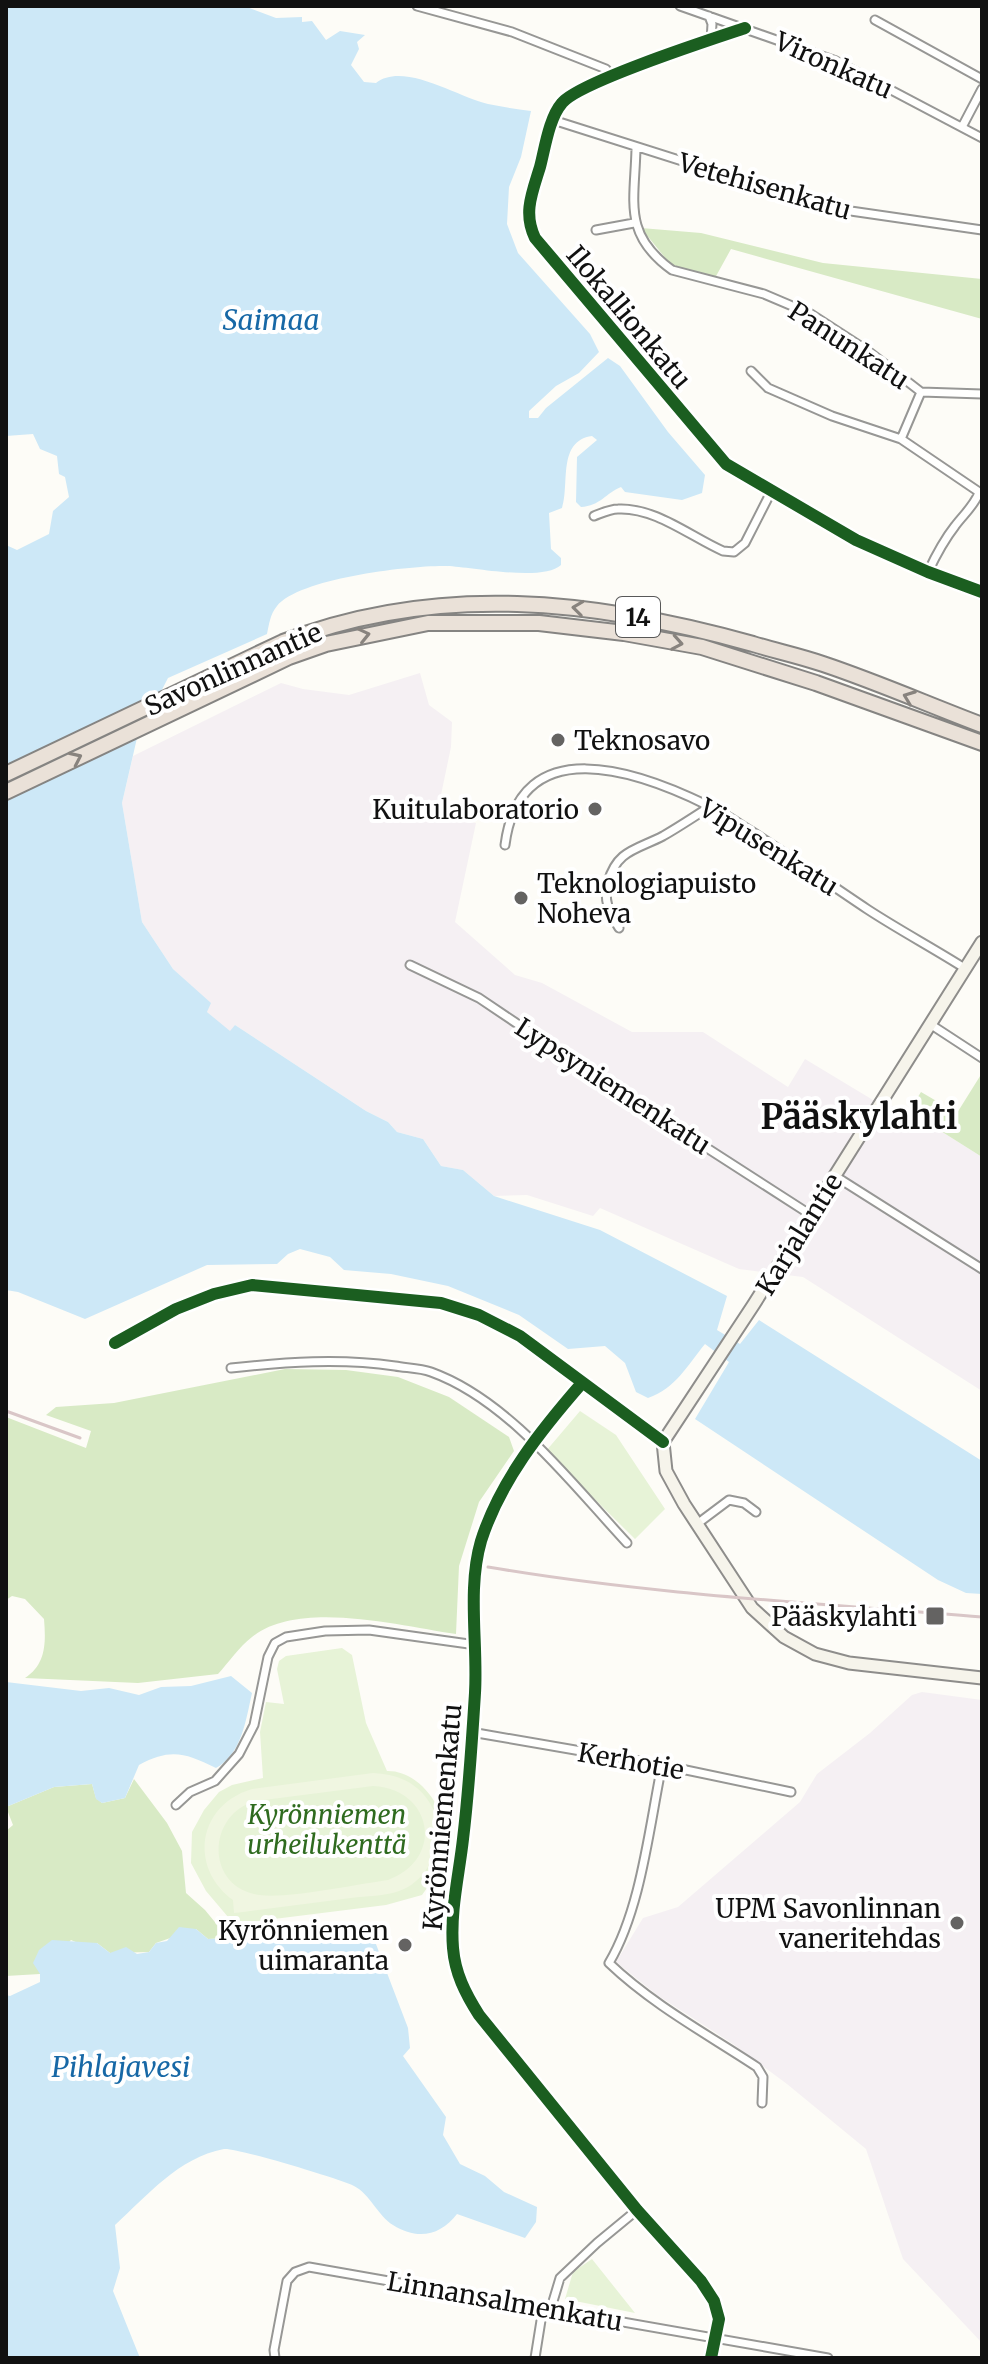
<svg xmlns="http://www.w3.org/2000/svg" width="988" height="2364" viewBox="0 0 988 2364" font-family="Merriweather,serif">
<rect width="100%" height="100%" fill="#fdfcf7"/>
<!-- industrial -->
<path fill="#f5f0f3" d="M420,673L429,705L452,722L451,747L437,814L476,823L455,922L515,975L542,983L632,1032H703L788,1087L805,1059L873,1100L909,1111L982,1157V1391L803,1277L739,1269L600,1208L593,1216L527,1195L494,1196L463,1170L441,1166L423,1139L397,1132L388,1122L366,1111L235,1025L230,1032L207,1012L210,1003L173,969L142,922L122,803L133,756L281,683L303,689L349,695Z
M922,1692L982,1700V2343L903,2259L866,2149L787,2084L733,2044L657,1995L616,1962L643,1918L678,1907L800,1802L817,1774L870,1733L912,1695Z"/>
<!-- green -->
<path fill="#e7f3d7" d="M580,1411L616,1435L665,1509L635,1539L546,1451Z
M342,1648L352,1655L366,1723L387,1771C421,1770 449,1813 446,1844C445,1863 433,1880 422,1895L386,1905L234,1924L206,1891L191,1863L192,1832L204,1810L219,1792L232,1785L263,1778L260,1732L266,1702L284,1704L277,1669L279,1661L286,1656Z
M592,2259L635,2313L565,2299L573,2272Z"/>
<!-- forest -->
<path fill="#d8eac5" d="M641,228L701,233L823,263L982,279V319L731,249L715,278L671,265Z
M982,1073V1157L909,1111L921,1092L957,1113Z
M285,1369L346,1370L398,1377L449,1397L509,1437L514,1451L479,1502L459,1566L456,1634C400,1626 299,1599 252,1637C239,1647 229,1662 218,1674L138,1683L25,1678C46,1664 46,1643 44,1619L25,1599L12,1596L6,1600V1417L86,1448L91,1431L46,1415L56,1407L114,1403Z
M134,1779L167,1823L182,1851L186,1893L205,1910L228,1938L208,1939L196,1929L156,1943L149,1952L110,1953L97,1943L80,1944L71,1940L40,1974L6,1976V1831L13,1825L6,1807L54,1787L92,1784L96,1798L102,1803L125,1798Z"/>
<!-- pitch -->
<path fill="#f0f6e1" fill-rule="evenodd" d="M373,1773C399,1774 421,1784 433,1809C446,1838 431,1880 399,1891C385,1896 366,1896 351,1898C312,1903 273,1908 234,1913L233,1900C188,1867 198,1805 252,1789ZM373,1786C433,1789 445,1859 388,1880C358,1884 279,1901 254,1894C204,1882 209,1813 256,1801Z"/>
<!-- water -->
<path fill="#cde8f7" d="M6,6H244L276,18L302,17V22L312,21L326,40L340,31L365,35L357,42L359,49L351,65L364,82L376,83C403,61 458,97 488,104C502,107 517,109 531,111L521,157L509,187L507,224L518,253L590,334L599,352L579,373L556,386L529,411V418H538L546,408L608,358L620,366L668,432L705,475L702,493L682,500L625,492L621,487C606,493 600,506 581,507L576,502L577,457L597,440L592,436C557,441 570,484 562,508L549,513L551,549L561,558V565C543,582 472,567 447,566C412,565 299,578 277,606C270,614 269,625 267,634L168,678L137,738L122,803L142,922L173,969L211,1003L207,1012L230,1031L235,1025L366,1111L388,1122L397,1132L423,1139L441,1166L463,1170L494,1196L600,1230L727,1296L717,1330L740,1344L759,1320L982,1461V1594L966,1593L938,1580L695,1419L729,1362L705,1344C687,1366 676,1388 648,1398L636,1392L625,1363L605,1346L568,1349L519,1315L448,1286L391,1274L344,1270L330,1257L300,1249L288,1254L277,1264L207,1265L85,1319L18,1292L6,1290V545L17,550L49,534L53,511L69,497L65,477L59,474L57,456L40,449L33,434L6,436Z
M231,1676L252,1693C246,1719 242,1754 216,1768C185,1753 171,1748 139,1765L125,1798L102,1803L96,1799L92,1784L54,1787L6,1807V1682L81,1691L109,1688L139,1695L161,1687L191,1686Z
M179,1927L196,1929L208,1939L371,1931L408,2028L410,2048L403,2056L446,2117L443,2135L460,2164L485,2176L504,2192L537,2207L536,2222L525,2238L457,2214C441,2235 418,2241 393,2225C378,2216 370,2194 354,2186C340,2179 234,2147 224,2149C178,2158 148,2195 115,2225L120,2268L113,2291L140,2358H6V1995L10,1996L40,1982V1974L33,1963L39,1950L52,1940L97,1943L110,1953L126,1947L137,1954L149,1952L156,1943L167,1941Z"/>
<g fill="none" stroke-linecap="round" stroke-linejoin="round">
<defs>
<path id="street" d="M417,6L512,32L606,69L611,77
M680,6L836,61L982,138
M709,16L712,24L711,40
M875,20L982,79
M745,28C712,39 579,82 562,103C549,118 545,148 540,167C532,193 523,213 535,238L726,464L856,540L928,572L982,592
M553,120L830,208L982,230
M962,127L982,89
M636,148C635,201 622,234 672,270L764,294L811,314L868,351L921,392L982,394
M596,230L634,223
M751,371L768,388L832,416L901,439L982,494
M901,439L921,392
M594,516C602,513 610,509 618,509C655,507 691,537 723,551L734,552L745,543L771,492
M928,572C936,555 944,540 955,526C964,514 973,507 979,493
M505,845C520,729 638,771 709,806C724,812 737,823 751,831C790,856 828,883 867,909C899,930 933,948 966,969
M619,928C609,912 603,900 608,882C617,850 636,850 663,836C679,827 695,816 711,806
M410,965L479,998L589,1072L811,1215
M930,1024L982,1058
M835,1176L982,1269
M115,1343L176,1309L214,1294L252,1285L441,1303L479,1315L520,1336L663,1442
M231,1368C286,1362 340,1358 395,1366C406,1368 420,1368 431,1372C509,1400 572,1484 627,1543
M582,1383C541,1430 500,1481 481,1541C467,1589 478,1644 475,1693C472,1741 469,1790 463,1839C459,1875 450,1911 453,1948C455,1973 465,1993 479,2015L637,2210L701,2281L714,2301L719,2319L711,2358
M697,1524L729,1500L744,1503L756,1512
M471,1732L662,1765L791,1792
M662,1765C649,1828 641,1909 609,1963C653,2005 707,2034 757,2067L763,2077L762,2103
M176,1805L190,1792L215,1781L239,1754L254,1725L268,1657L275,1643L286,1637L325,1631L369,1630L476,1645
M551,2308L560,2278L597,2243L637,2210
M275,2358L274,2350L287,2281L295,2272L309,2267L828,2358
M535,2358L543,2308"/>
<path id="secondary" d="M982,942L754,1304L663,1442L666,1471L684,1504L752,1608L784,1637L815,1654L849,1663L982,1678"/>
<path id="highway" d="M6,774L283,642C438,582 596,600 753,644C776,651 800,656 823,664C877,682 929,705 982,725
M6,792L289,657L326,644L428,623H539L624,633L702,647L816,683L982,743"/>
</defs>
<!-- street casing -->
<use href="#street" stroke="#979795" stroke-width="11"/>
<!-- secondary casing -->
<use href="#secondary" stroke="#8e8d8b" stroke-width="15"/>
<!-- highway casing -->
<use href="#highway" stroke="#858482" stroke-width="18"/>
<!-- street -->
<use href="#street" stroke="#fffffe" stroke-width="7"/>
<!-- secondary -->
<use href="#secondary" stroke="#f6f4eb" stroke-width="11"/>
<!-- highway -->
<use href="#highway" stroke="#eae1d8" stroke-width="14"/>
<!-- rail -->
<path stroke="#d9c6c7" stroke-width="3" d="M6,1411L80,1438
M488,1567C652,1595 817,1603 982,1617"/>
<defs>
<path id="cycleway" d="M745,28C712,39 579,82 562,103C549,118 545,148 540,167C532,193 523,213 535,238L726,464L856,540L928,572L982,592
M115,1343L176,1309L214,1294L252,1285L441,1303L479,1315L520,1336L663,1442
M582,1383C541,1430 500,1481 481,1541C467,1589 478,1644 475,1693C472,1741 469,1790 463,1839C459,1875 450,1911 453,1948C455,1973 465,1993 479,2015L637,2210L701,2281L714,2301L719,2319L711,2358"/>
</defs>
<!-- cycleway casing -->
<use href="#cycleway" stroke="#fff" stroke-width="17"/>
<!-- cycleway -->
<use href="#cycleway" stroke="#1b5e20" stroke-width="12"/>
</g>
<!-- one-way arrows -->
<defs><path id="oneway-chevron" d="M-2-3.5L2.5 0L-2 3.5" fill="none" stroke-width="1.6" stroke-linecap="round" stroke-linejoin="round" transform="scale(2)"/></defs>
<g stroke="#88837e">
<use href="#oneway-chevron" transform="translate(578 608) rotate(-173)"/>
<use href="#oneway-chevron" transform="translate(364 635) rotate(-13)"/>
<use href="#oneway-chevron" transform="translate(677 643) rotate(10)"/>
<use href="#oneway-chevron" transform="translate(909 697) rotate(-159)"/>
<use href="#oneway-chevron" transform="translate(76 758) rotate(-25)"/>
</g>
<!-- markers -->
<g fill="#646362" stroke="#fff" stroke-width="3">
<circle cx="558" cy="740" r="8"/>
<circle cx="595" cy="809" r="8"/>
<circle cx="521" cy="898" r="8"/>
<rect x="925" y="1606" width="20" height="20" rx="4"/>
<circle cx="957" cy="1923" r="8"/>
<circle cx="405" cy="1945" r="8"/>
</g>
<g text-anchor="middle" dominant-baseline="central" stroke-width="8" stroke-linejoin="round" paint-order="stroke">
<!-- shield labels -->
<rect fill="#fff" stroke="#585858" stroke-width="2" x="616" y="597" width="44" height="40" rx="6"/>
<g font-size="24" font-weight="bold" fill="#111">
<text x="638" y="617">14</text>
</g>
<!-- street labels -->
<g font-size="26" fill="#111" stroke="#fff">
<text transform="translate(834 65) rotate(24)">Vironkatu</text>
<text transform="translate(765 186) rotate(16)">Vetehisenkatu</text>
<text transform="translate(629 317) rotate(50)">Ilokallionkatu</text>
<text transform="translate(849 345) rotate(33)">Panunkatu</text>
<text transform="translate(233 669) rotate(-24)">Savonlinnantie</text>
<text transform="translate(769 847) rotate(32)">Vipusenkatu</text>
<text transform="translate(613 1086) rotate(33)">Lypsyniemenkatu</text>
<text transform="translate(799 1234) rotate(-58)">Karjalantie</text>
<text transform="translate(631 1761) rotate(10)">Kerhotie</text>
<text transform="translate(442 1817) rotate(-85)">Kyrönniemenkatu</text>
<text transform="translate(505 2301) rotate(10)">Linnansalmenkatu</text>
</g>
<!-- poi labels -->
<g font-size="26" fill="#111" stroke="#fff" text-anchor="end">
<text x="574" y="740" text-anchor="start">Teknosavo</text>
<text x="579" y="809">Kuitulaboratorio</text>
<text x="537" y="883" text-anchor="start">Teknologiapuisto<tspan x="537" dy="30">Noheva</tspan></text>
<text x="917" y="1616">Pääskylahti</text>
<text x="941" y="1908">UPM Savonlinnan<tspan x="941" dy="30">vaneritehdas</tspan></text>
<text x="389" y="1930">Kyrönniemen<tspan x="389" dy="30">uimaranta</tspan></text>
</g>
<!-- park labels -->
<g font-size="26" font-style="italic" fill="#2f6b1f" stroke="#fff">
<text x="327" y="1814">Kyrönniemen<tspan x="327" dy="30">urheilukenttä</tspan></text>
</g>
<!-- water labels -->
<g font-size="28" font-style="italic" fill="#1768a6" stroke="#fff">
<text x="271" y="320">Saimaa</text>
<text x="121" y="2067">Pihlajavesi</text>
</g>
<!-- district labels -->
<g font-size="34" font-weight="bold" fill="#111" stroke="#fff">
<text x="859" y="1117">Pääskylahti</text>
</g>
</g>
<!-- border -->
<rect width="988" height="2364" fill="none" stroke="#111111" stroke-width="16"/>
</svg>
